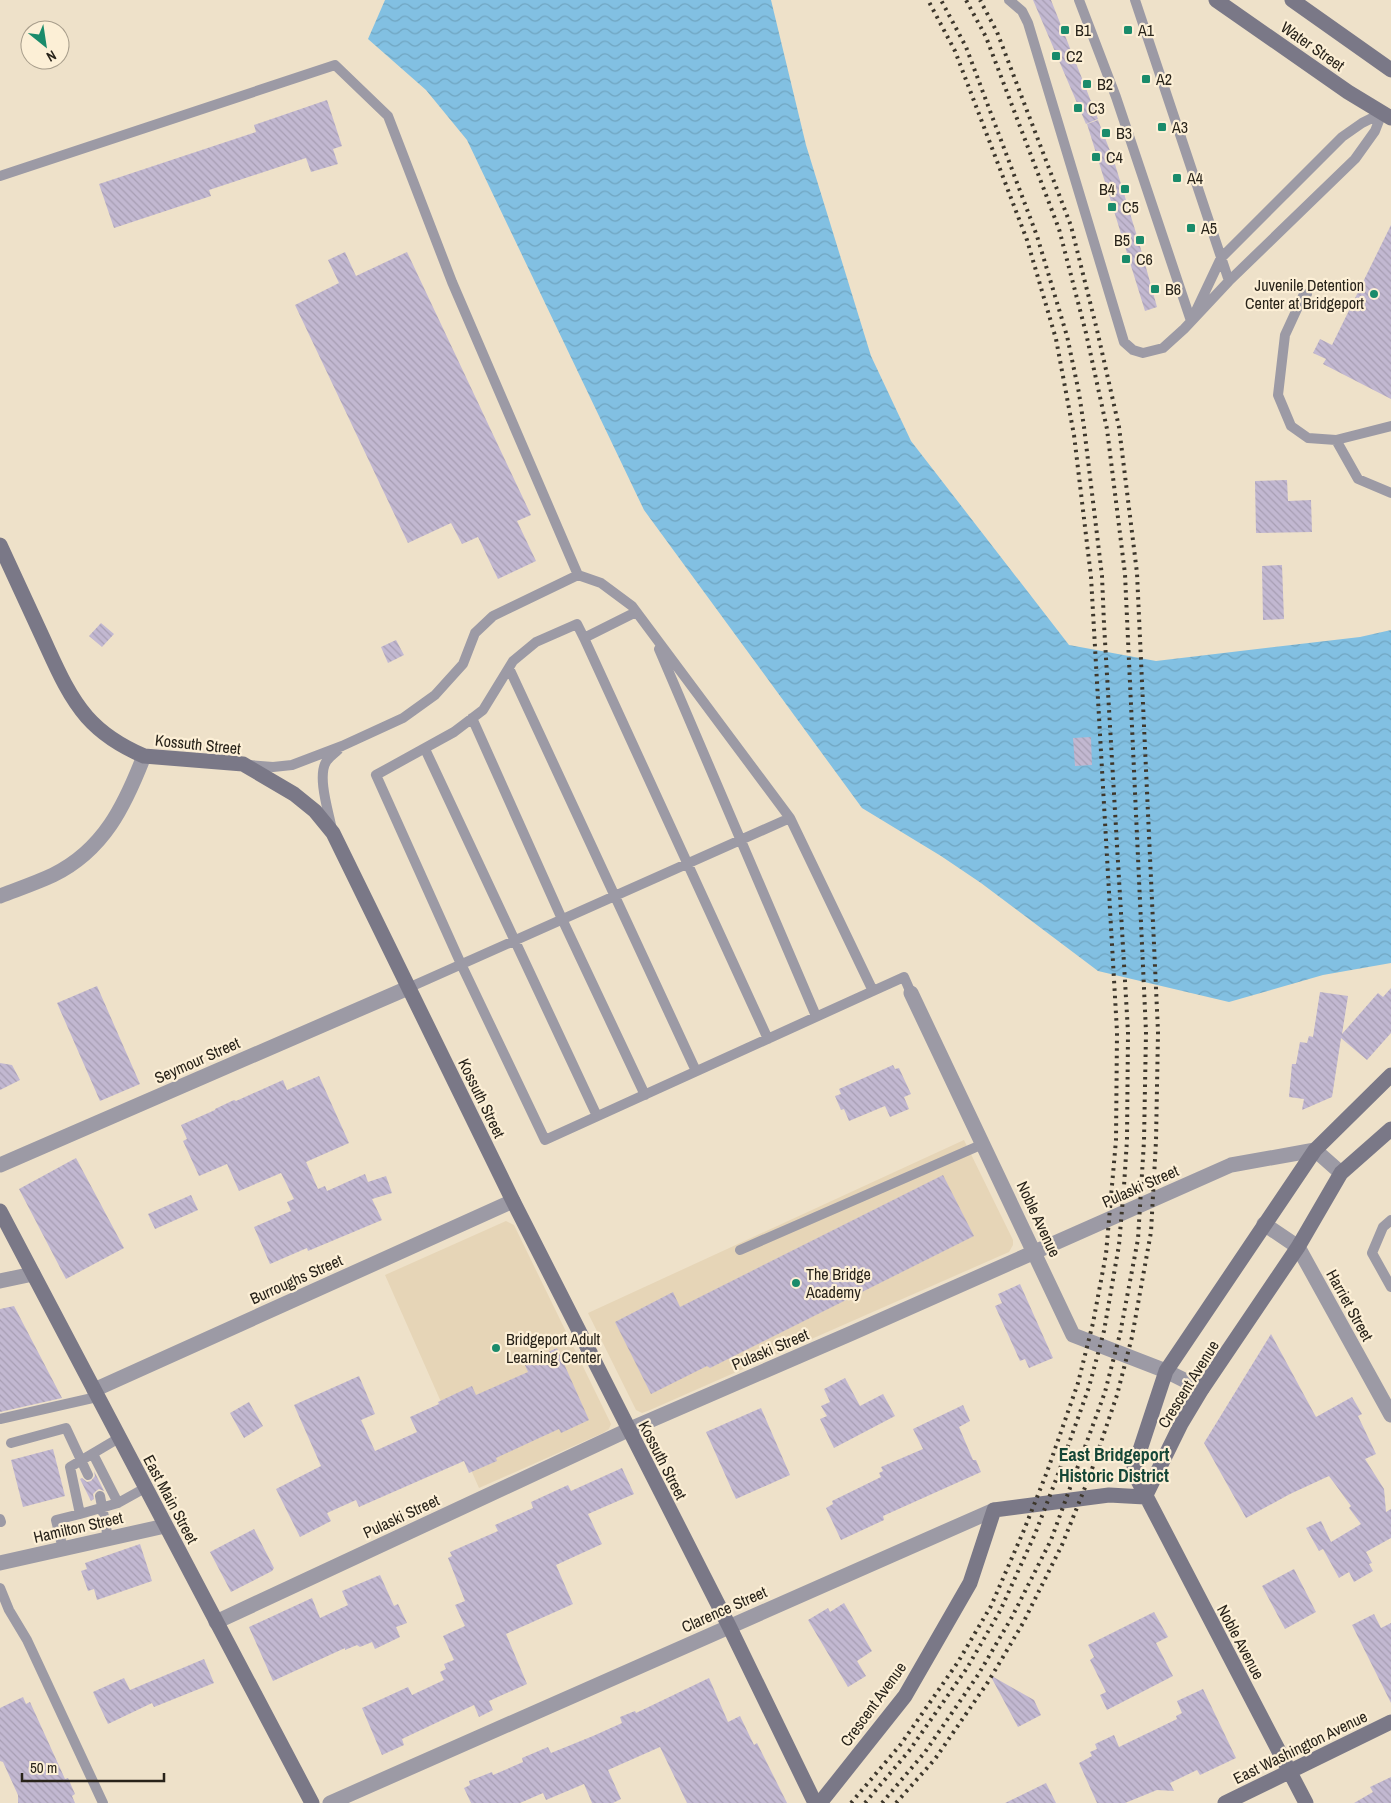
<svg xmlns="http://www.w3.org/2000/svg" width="1391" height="1803" viewBox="0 0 1391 1803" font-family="'Archivo Narrow',sans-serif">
<defs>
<pattern id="water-waves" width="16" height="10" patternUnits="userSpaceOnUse" patternTransform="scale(1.25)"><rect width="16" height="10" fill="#82c0e2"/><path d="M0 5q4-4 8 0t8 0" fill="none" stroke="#70a5c1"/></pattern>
<pattern id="building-back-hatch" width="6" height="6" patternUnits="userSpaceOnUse" patternTransform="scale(1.25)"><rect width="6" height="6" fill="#c2b8d1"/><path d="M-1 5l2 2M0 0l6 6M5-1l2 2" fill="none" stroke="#a79eb3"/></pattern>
</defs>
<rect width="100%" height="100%" fill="#eee1c9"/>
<!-- built -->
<path fill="#e6d5b7" d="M964,1140L1013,1240V1245L1009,1252L650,1410L642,1413L636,1410L588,1313Z
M506,1221L514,1225L611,1424L609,1429L603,1433L479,1488L385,1275Z"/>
<!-- water -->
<path fill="url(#water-waves)" d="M385,0H771L806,145L871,356L911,441L1069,645L1156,661L1360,637L1391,630V963L1323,975L1229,1002L1098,971L981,883L941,856L862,808L644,510L467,140L426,90L368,39Z"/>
<!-- building -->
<path fill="url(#building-back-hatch)" d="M1033,0H1051L1098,119L1086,124Z
M327,100L342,146L333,149L338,164L311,172L306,158L209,190L211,196L114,228L99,184L256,132L254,125Z
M1098,120L1114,161L1140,246L1157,307L1145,311L1087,124Z
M1391,225V399L1323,364L1326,359L1313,353L1320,339L1332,345Z
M345,252L356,276L407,252L531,515L517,521L536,561L498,579L478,537L462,544L451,523L408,543L295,305L339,283L328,260Z
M1287,480L1288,501L1311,500L1312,532L1256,533L1255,481Z
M1282,565L1284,619L1263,620L1262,566Z
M101,623L114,634L102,647L89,636Z
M396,640L404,655L388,663L381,647Z
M1091,737L1092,765L1075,766L1073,738Z
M97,986L140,1084L100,1101L57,1003Z
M1391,988V1033L1367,1060L1341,1038L1332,1097L1302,1110L1304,1099L1289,1097L1292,1064H1296L1300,1042L1307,1043L1309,1036L1313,1037L1320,992L1348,996L1342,1034L1378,993L1383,997Z
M0,1063L12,1065L20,1080L0,1090Z
M893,1065L895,1069L899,1068L911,1094L904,1097L909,1109L890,1117L885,1106L849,1121L844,1109L841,1110L835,1096L841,1094L839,1089Z
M319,1076L349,1143L306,1162L318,1189L325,1186L327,1191L365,1174L368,1182L386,1176L392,1193L372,1199L382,1220L308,1251L307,1248L270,1264L254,1227L291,1211L287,1202L294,1199L281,1173L239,1191L227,1164L199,1176L183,1141L187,1139L181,1125L215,1110V1109L234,1100L236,1101L283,1080L287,1090Z
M76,1158L124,1248L66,1279L19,1189Z
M943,1175L974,1236L710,1368L707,1366L651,1394L615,1322L673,1292L680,1307Z
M191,1195L198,1210L155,1229L148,1214Z
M1020,1284L1053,1358L1029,1368L1025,1359L1020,1361L995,1306L1002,1303L998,1294Z
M14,1306L62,1398L0,1412V1309Z
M1271,1334L1316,1417L1352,1397L1362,1414L1358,1416L1376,1454L1365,1459L1384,1489L1386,1512L1391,1509V1538L1366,1552L1372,1563L1369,1564L1373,1571L1354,1582L1349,1572L1339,1578L1323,1549L1319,1551L1306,1528L1321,1521L1331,1542L1361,1524L1349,1508L1351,1506L1329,1476L1290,1494L1246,1518L1204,1443Z
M557,1348L589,1420L561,1433L559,1429L537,1439L496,1458L497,1461L469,1473L464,1461L359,1507L356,1500L327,1513L331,1521L300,1537L276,1489L321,1466L294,1405L359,1376L375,1414L361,1420L375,1451L417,1432L410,1417L439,1404L438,1402L472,1386L476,1395L528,1372L524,1363Z
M845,1378L860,1406L883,1394L895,1416L834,1448L820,1419L827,1416L821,1406L830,1402L824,1389Z
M249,1402L263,1426L244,1438L230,1413Z
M963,1405L970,1421L959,1427L973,1460H976L981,1472L883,1516L884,1520L841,1540L826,1508L833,1504L832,1501L881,1477L879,1473L883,1471L881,1467L923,1449L913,1429Z
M761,1408L790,1475L736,1499L706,1432Z
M53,1449L65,1496L23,1507L11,1460Z
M622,1468L634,1494L588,1514L602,1544L556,1565L573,1604L506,1634L527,1684L489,1701L493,1710L479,1717L474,1705L402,1739L404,1745L382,1755L362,1708L408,1687L412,1695L444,1680L440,1672L446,1669L444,1664L454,1660L443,1636L465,1626L455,1605L465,1601L448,1558L452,1556L450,1552L498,1531L495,1525L533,1508L531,1502L568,1485L571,1491Z
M94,1471L104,1491L99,1489L96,1491L93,1494L94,1499L91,1501L80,1479L82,1478L87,1482L91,1481L95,1476Z
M254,1529L274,1568L272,1571L231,1592L210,1552Z
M140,1544L152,1581L97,1600L94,1589L88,1591L81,1571L87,1569L85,1563Z
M1294,1569L1316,1612L1285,1629L1262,1586Z
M380,1575L394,1606L398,1604L407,1623L396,1627L400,1637L375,1649L372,1642L360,1647L357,1645L345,1650V1648L273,1681L249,1627L312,1598L320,1618L348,1605L342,1591Z
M844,1603L872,1651L857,1661L866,1676L848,1687L808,1620L828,1608L830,1612Z
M1154,1612L1168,1637L1156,1643L1173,1676L1107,1710L1100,1695L1106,1692L1090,1660L1094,1657L1088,1645Z
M1374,1614L1381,1628L1391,1623V1703L1352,1625Z
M204,1659L214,1683L154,1707L152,1703L108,1724L93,1692L124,1678L130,1690Z
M990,1675L1034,1700L1041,1715L1018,1727Z
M709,1678L728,1722L740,1716L754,1745L757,1743L787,1803H687L660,1747L608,1770L621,1799L613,1803H592L584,1784L546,1800L543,1793L520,1803H471L464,1788L470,1785L469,1781L492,1772L493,1775L523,1762L522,1758L548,1747L551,1753L593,1736L622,1723L620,1717L635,1711L636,1713Z
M1203,1689L1236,1758L1200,1775L1197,1770L1170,1783L1174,1791L1157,1790L1125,1803H1097L1079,1763L1092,1756L1090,1752L1097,1749L1095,1744L1114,1735L1119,1747L1177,1719L1176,1716L1182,1713L1177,1701Z
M23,1697L26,1704L30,1702L65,1779L68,1778L75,1794L72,1796L75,1803H18V1795L3,1762L0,1761V1708Z
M1391,1777V1803H1354L1373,1792L1370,1787Z
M1046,1783L1056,1803H1005Z"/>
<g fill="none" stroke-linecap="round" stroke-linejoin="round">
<!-- lane -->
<path stroke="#9c9aa5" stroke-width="10" d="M1009,0L1022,11L1028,23L1124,342L1133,350L1143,353L1163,348L1184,329L1229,281L1355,159L1375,131L1382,113
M1079,0L1116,97L1191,321
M1135,0L1229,281
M0,176L335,65L388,116L452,282L578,575
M1307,294L1303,296L1285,335L1278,395L1291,426L1308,438L1336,440
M1195,313L1221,258L1342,137L1362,123L1382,113
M1391,426L1336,440L1358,479L1391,493
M636,612L584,638L577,624L536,642L513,661L483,710L454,732L376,775L461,964L545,1140L873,991L790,818
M584,638L768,1039
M659,649L816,1016
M509,668L696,1071
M472,718L562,919L645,1095
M425,749L597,1116
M249,765L273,767L292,765L342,746L403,718L435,695L463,664L475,633L493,616L578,575L601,583L632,606L790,818L408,988
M332,830C329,813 317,777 326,762C329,757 334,754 338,750
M873,991L904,977L911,993
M1391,1220L1383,1227L1372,1253L1391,1287
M740,1250L983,1144
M0,1419L97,1397
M11,1443L66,1428L88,1475
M93,1454L118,1503L80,1514L70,1467L119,1438
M100,1496L108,1538
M118,1503L145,1488
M0,1519L1,1522
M63,1549L56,1520L80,1514
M0,1588L9,1610L27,1640L103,1803"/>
<!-- street -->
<path stroke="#9c9aa5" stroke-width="15" d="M0,896C18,889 36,883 53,875C104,850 125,805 144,756
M911,993L1073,1335L1166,1371L1202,1389
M0,1165L408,988
M1264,1224L1298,1247L1391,1415
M0,1281L33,1274
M94,1390L513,1201
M0,1563L165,1526
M216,1622L628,1430L852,1333L1231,1165L1315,1150L1341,1173
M330,1803L994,1510"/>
<!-- secondary -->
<path stroke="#7a7887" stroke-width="15" d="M1216,0L1348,92L1391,118
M1292,0L1391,70
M0,545C14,576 28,606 42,636C55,664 67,694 87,717C102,734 123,747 144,756L243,764L294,794L315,811L333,833L513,1201L729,1626L815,1803
M0,1211L312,1803
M1145,1497L1181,1424L1202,1389L1298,1247L1341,1173L1391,1129
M820,1803L905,1696L970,1583L994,1510L1109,1495L1145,1497
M1225,1803L1391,1722
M1306,1803L1133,1471L1166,1371L1315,1150L1391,1075"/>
<!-- rail -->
<path stroke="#3d372c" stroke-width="4" stroke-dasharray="2.5 5" stroke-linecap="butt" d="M851,1803L901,1744L958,1662L991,1606L1024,1530L1047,1472L1078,1383L1093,1323L1106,1254L1116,1140L1117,1032L1091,577L1074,435L1056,339L1027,240L955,51L928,0
M865,1803L909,1751L967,1668L1000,1611L1035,1534L1057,1477L1089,1387L1104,1331L1119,1245L1124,1186L1127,1140L1128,1032L1104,624L1102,576L1084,427L1079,393L1067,336L1037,236L966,47L941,0
M882,1803L925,1752L978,1675L1012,1617L1051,1540L1105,1392L1120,1334L1138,1239L1144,1141L1146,1032L1125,574L1107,429L1086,333L1059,229L986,37L966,0
M896,1803L935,1759L988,1682L1003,1657L1023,1623L1062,1545L1090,1475L1117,1395L1132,1337L1151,1232L1156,1141L1158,1032L1137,573L1119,427L1097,330L1071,226L997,32L980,0"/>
</g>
<!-- markers -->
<g fill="#1a8b6b" stroke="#fcefd6" stroke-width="2">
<rect x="1060" y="25" width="10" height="10" rx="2.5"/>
<rect x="1123" y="25" width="10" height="10" rx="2.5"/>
<rect x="1051" y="51" width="10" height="10" rx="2.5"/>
<rect x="1141" y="74" width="10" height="10" rx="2.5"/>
<rect x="1082" y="79" width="10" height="10" rx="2.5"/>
<rect x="1073" y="103" width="10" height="10" rx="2.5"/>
<rect x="1157" y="122" width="10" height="10" rx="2.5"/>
<rect x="1101" y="128" width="10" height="10" rx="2.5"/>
<rect x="1091" y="152" width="10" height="10" rx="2.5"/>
<rect x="1172" y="173" width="10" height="10" rx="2.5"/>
<rect x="1120" y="184" width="10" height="10" rx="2.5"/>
<rect x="1107" y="202" width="10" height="10" rx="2.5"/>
<rect x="1186" y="223" width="10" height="10" rx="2.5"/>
<rect x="1135" y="235" width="10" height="10" rx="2.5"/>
<rect x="1121" y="254" width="10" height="10" rx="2.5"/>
<rect x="1150" y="284" width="10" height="10" rx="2.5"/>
<circle cx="1374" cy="294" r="5"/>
<circle cx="796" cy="1283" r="5"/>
<circle cx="496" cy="1348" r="5"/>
</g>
<g text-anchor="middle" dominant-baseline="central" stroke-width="4.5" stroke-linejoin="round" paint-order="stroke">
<!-- poi labels -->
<g font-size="16" fill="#28231a" stroke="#fcefd6" text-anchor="start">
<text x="1075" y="30">B1</text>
<text x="1138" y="30">A1</text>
<text x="1066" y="56">C2</text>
<text x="1156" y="79">A2</text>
<text x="1097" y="84">B2</text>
<text x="1088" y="108">C3</text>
<text x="1172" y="127">A3</text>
<text x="1116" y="133">B3</text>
<text x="1106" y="157">C4</text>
<text x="1187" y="178">A4</text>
<text x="1115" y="189" text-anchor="end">B4</text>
<text x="1122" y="207">C5</text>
<text x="1201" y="228">A5</text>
<text x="1130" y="240" text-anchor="end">B5</text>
<text x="1136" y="259">C6</text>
<text x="1364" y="285" text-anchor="end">Juvenile Detention<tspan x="1364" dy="18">Center at Bridgeport</tspan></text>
<text x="1165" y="289">B6</text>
<text x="806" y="1274">The Bridge<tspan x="806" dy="18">Academy</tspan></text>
<text x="506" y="1339">Bridgeport Adult<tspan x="506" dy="18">Learning Center</tspan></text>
</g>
<!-- street labels -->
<g font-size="16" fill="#28231a" stroke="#fcefd6">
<text transform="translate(1313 46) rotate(35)">Water Street</text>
<text transform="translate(198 744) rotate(6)">Kossuth Street</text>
<text transform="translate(197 1060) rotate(-24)">Seymour Street</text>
<text transform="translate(482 1098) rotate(64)">Kossuth Street</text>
<text transform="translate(1140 1186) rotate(-24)">Pulaski Street</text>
<text transform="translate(1039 1219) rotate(65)">Noble Avenue</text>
<text transform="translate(296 1279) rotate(-24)">Burroughs Street</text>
<text transform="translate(1350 1305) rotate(61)">Harriet Street</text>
<text transform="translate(770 1349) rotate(-23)">Pulaski Street</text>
<text transform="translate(1188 1384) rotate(-58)">Crescent Avenue</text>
<text transform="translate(663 1460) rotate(63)">Kossuth Street</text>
<text transform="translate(171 1499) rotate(62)">East Main Street</text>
<text transform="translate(401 1516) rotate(-25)">Pulaski Street</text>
<text transform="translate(78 1527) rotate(-13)">Hamilton Street</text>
<text transform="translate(724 1609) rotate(-24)">Clarence Street</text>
<text transform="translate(1241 1642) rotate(62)">Noble Avenue</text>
<text transform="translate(873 1704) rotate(-54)">Crescent Avenue</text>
<text transform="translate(1300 1747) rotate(-26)">East Washington Avenue</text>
</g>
<!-- neighbourhood labels -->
<g font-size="18" font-weight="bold" fill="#154737" stroke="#fcefd6">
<text x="1114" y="1454">East Bridgeport<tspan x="1114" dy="21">Historic District</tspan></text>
</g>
</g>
<!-- north arrow -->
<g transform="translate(45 45) rotate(150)"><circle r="24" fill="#fcefd6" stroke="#a79d8b"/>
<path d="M0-4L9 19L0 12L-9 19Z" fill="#1a8b6b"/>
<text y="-8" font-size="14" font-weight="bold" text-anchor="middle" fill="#28231a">N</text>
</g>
<!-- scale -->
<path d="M22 1773v8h142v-8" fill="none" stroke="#28231a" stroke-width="2.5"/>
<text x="30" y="1773" font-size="15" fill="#28231a" stroke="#fcefd6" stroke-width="4" paint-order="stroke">50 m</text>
</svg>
